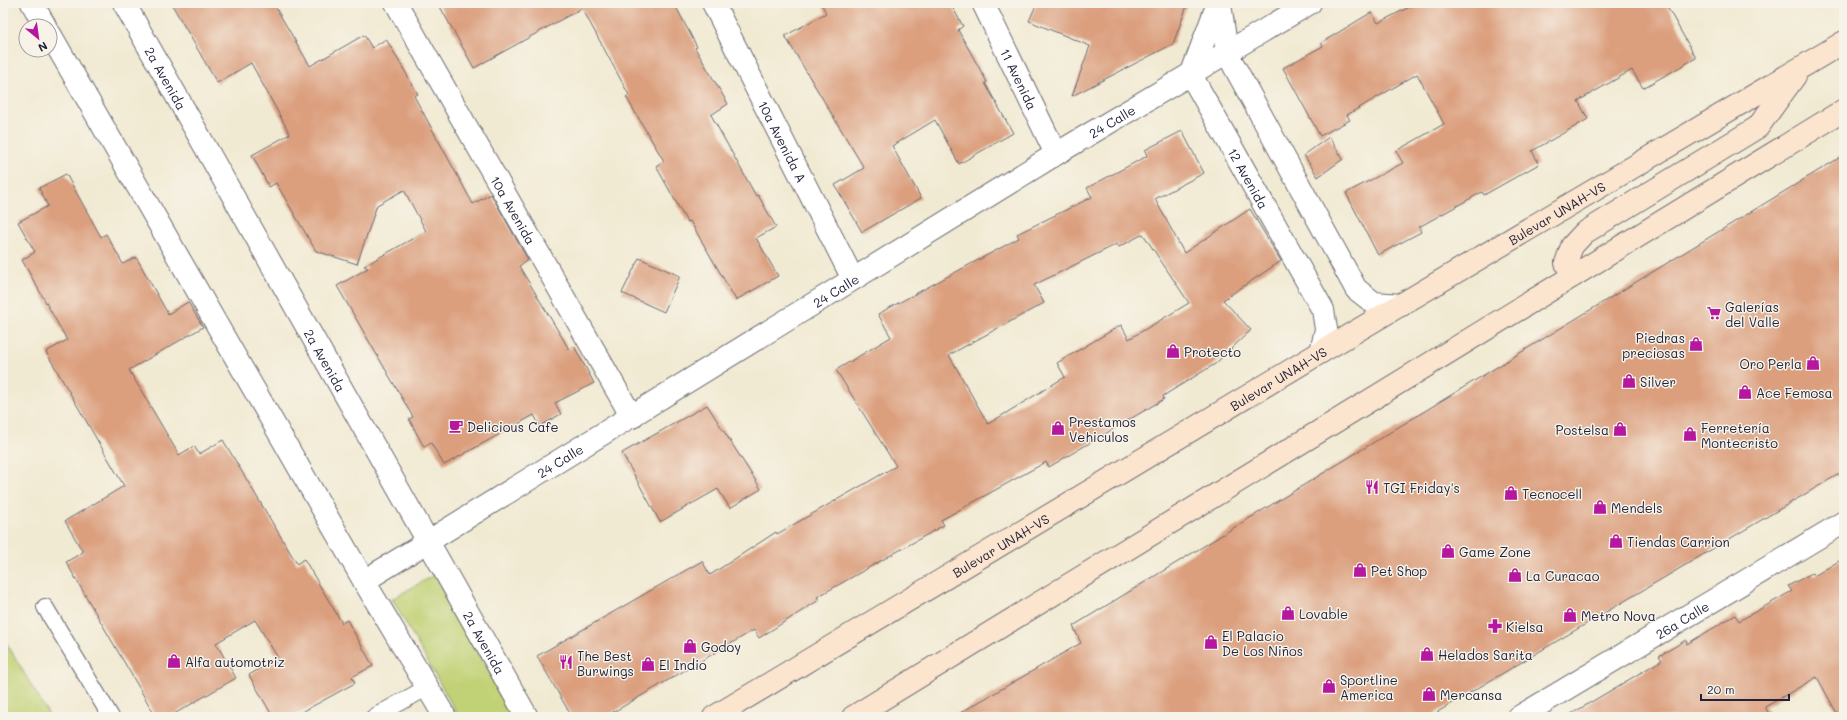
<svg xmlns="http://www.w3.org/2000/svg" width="1847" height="720" viewBox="0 0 1847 720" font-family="Mali,sans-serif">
<rect width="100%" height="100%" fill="#f7f3e8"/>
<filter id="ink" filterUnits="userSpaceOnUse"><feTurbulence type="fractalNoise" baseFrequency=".025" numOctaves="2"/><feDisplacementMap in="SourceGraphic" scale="8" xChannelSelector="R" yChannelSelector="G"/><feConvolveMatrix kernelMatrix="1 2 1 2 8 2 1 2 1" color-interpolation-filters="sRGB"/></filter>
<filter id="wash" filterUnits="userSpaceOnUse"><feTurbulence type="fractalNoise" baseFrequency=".012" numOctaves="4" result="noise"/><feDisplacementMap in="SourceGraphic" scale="16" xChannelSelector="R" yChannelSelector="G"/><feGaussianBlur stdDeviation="0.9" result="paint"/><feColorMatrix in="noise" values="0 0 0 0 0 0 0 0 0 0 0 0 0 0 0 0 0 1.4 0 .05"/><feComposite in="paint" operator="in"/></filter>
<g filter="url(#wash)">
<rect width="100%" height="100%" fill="#f1ead3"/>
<!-- green -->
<path fill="#c1d174" stroke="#727a58" d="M434,575L515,717H459L392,599Z
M3,637L50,717H3Z"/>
<g id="blocks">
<!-- building -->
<path fill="#db9f7e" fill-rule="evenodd" d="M171,3H273L310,66L364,35L372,48L386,39L418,94L414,96L473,204L491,194L528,260L519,266L569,349L574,346L594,383L555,403L561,414L540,426L534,415L444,465L431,443L424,447L409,419L413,417L337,286L368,268L364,266L426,231L404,190L377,205L357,264L316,251L276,183L269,187L252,155L290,134L251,63L217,83Z
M438,3H674L697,47L695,48L728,104L711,115L756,196L758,195L776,227L756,238L778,276L736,300L690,221L687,222L656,166L664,161L626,97L629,95L582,8L474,68Z
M821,3H950L963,26L958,30L987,82L985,83L1013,133L959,164L935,120L892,146L921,198L862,232L835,185L864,168L785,36L826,13Z
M1037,3H1188L1173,44L1072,96L1090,46L1029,21Z
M1417,3H1665L1696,58L1643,88L1632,70L1578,101L1588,119L1532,151L1539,164L1484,195L1482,192L1419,227L1421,232L1378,255L1346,193L1403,163L1396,151L1444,124L1417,74L1347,115L1350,120L1320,136L1283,68L1323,46L1321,43L1372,12L1378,23Z
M1182,131L1204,173L1155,199L1184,253L1250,209L1281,261L1223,300L1251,330L1215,364L1163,396L1164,399L1049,467L1046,462L941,520L944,525L817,597L819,600L759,638L754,630L605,717H572L537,656L702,561L710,575L776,532L777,534L896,466L836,370L891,337L878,314L1019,238L1017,234L1092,197L1087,188L1147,156L1145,150ZM1143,234L1189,303L1129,339L1121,325L1057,363L1065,377L988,424L949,355L1044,303L1034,285L1117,244L1119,247Z
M1329,137L1343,159L1318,177L1304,155Z
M1844,155V471L1429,717H953L1081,643L1073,626Z
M66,174L101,237L106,234L123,264L136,257L168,314L188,302L203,327L129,370L179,455L194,446L199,454L223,440L297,564L304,559L342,623L347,620L373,666L352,677L355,683L293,717H273L249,675L278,658L255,620L216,643L236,678L169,717H156L66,562L83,552L65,521L124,486L46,352L67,340L22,260L35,252L18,222L48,206L39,188Z
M639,258L680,276L664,312L622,293Z
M707,405L761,489L730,508L718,489L660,522L622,453Z
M1844,558V717H1839L1817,677L1765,707L1771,717H1566L1662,660L1659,656L1686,640L1687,644L1735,615L1739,621L1792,591L1788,586L1812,573L1814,576Z"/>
</g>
</g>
<g filter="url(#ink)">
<use href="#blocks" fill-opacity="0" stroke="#6a6870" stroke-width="1"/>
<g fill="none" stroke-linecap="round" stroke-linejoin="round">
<defs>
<path id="service" d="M45,607L111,717
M374,717L428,687"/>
<g id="minor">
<path id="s1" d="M396,3L632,417"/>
<path id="s2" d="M713,3L853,279"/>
<path id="s3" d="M983,3L1056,154"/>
<path id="s4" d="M364,581L1056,154L1310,3"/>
<path id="s5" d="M1519,717L1844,522"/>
</g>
<g id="tertiary">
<path d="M32,3L45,26"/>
<path id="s6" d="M124,3L527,717"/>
<path id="s7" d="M1218,3L1191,75L1323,310L1326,329L1321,352"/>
<path d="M1220,3L1227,53L1356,289L1374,303L1402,305"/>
<path d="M50,34L364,581L445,717"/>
</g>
<g id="secondary">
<path d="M1573,276L1566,263L1572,246L1584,233L1758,127L1795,76"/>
<path id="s8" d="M714,717L1321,352L1844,42"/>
<path d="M853,717L1844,110"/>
</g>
</defs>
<!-- service casing -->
<use href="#service" stroke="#6a6870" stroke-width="18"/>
<!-- minor casing -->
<use href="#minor" stroke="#6a6870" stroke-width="24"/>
<!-- tertiary casing -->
<use href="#tertiary" stroke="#6a6870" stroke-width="24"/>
<!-- secondary casing -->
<use href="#secondary" stroke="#6a6870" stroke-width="24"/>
<!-- service -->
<use href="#service" stroke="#fff" stroke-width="16"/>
<!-- minor -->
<use href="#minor" stroke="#fff" stroke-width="22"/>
<!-- tertiary -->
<use href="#tertiary" stroke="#fff" stroke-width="22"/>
<!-- secondary -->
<use href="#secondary" stroke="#fce5cf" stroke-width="22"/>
</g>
</g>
<!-- icons -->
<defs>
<symbol id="supermarket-bare" viewBox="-9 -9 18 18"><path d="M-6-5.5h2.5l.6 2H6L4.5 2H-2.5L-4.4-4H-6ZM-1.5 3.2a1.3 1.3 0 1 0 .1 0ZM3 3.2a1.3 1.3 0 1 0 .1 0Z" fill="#b5179e" stroke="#f7f3e8" stroke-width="2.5" paint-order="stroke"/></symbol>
<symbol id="shop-bare" viewBox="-9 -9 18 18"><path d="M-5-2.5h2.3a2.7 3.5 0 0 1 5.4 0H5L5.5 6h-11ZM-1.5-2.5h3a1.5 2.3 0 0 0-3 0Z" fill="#b5179e" stroke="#f7f3e8" stroke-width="2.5" paint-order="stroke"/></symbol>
<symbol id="cafe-bare" viewBox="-9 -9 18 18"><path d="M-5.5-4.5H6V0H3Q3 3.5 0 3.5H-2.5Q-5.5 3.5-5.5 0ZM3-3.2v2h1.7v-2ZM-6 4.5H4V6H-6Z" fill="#b5179e" stroke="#f7f3e8" stroke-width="2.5" paint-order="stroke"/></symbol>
<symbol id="restaurant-bare" viewBox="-9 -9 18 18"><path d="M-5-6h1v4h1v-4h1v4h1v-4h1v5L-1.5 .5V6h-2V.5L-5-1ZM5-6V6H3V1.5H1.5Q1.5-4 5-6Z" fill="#b5179e" stroke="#f7f3e8" stroke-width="2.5" paint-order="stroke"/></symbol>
<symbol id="pharmacy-bare" viewBox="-9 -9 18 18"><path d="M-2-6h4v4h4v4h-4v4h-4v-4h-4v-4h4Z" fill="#b5179e" stroke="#f7f3e8" stroke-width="2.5" paint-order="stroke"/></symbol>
</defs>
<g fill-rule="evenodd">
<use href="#supermarket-bare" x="1704" y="303" width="20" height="20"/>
<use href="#shop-bare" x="1686" y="334" width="20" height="20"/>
<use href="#shop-bare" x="1163" y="341" width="20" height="20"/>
<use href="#shop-bare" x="1803" y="353" width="20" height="20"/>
<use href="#shop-bare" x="1619" y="371" width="20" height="20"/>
<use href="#shop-bare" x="1735" y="382" width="20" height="20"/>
<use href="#cafe-bare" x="446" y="416" width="20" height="20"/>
<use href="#shop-bare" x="1048" y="418" width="20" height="20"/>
<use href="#shop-bare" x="1610" y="419" width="20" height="20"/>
<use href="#shop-bare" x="1680" y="424" width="20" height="20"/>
<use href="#restaurant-bare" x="1362" y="477" width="20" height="20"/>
<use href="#shop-bare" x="1501" y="483" width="20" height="20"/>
<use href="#shop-bare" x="1590" y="497" width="20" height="20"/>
<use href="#shop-bare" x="1606" y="531" width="20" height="20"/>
<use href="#shop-bare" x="1438" y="541" width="20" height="20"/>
<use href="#shop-bare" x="1350" y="560" width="20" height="20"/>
<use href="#shop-bare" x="1505" y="565" width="20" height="20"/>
<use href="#shop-bare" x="1278" y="603" width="20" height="20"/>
<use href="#shop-bare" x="1560" y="605" width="20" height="20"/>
<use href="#pharmacy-bare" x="1485" y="616" width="20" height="20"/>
<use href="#shop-bare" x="1201" y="632" width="20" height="20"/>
<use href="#shop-bare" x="680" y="636" width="20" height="20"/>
<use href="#shop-bare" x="1417" y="644" width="20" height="20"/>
<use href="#shop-bare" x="164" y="651" width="20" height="20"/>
<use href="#restaurant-bare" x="556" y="652" width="20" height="20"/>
<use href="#shop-bare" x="638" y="654" width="20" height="20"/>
<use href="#shop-bare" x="1319" y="676" width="20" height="20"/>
<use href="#shop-bare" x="1419" y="684" width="20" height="20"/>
</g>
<g text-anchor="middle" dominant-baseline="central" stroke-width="3" stroke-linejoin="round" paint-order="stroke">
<!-- street labels -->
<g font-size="13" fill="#22223b" stroke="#f7f3e8">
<text stroke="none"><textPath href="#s6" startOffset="86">2a Avenida</textPath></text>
<text stroke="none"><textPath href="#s3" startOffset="84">11 Avenida</textPath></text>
<text stroke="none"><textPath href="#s4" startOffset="878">24 Calle</textPath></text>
<text stroke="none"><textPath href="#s2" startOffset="155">10a Avenida A</textPath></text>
<text stroke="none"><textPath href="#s7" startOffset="195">12 Avenida</textPath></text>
<text stroke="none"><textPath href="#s1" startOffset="238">10a Avenida</textPath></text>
<text stroke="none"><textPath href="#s8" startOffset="982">Bulevar UNAH-VS</textPath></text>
<text stroke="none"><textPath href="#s4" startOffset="554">24 Calle</textPath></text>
<text stroke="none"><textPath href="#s6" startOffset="410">2a Avenida</textPath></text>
<text stroke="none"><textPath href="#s8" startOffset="658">Bulevar UNAH-VS</textPath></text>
<text stroke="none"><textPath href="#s4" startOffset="230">24 Calle</textPath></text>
<text stroke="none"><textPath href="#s8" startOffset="334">Bulevar UNAH-VS</textPath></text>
<text stroke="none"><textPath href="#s5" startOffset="190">26a Calle</textPath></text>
<text stroke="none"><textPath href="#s6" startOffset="734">2a Avenida</textPath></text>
</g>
<!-- poi labels -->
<g font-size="13" fill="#22223b" stroke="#f7f3e8" text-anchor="start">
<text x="1725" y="306">Galerías<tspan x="1725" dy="15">del Valle</tspan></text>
<text x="1685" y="337" text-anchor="end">Piedras<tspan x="1685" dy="15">preciosas</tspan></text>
<text x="1184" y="351">Protecto</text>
<text x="1802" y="363" text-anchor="end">Oro Perla</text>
<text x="1640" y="381">Silver</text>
<text x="1756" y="392">Ace Femosa</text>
<text x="1069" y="421">Prestamos<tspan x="1069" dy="15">Vehiculos</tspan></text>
<text x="467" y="426">Delicious Cafe</text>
<text x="1701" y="427">Ferretería<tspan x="1701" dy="15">Montecristo</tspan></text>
<text x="1609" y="429" text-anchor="end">Postelsa</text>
<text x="1383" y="487">TGI Friday's</text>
<text x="1522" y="493">Tecnocell</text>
<text x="1611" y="507">Mendels</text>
<text x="1627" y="541">Tiendas Carrion</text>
<text x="1459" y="551">Game Zone</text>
<text x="1371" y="570">Pet Shop</text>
<text x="1526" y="575">La Curacao</text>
<text x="1299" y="613">Lovable</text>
<text x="1581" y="615">Metro Nova</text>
<text x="1506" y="626">Kielsa</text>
<text x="1222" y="635">El Palacio<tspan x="1222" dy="15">De Los Niños</tspan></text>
<text x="701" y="646">Godoy</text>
<text x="1438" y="654">Helados Sarita</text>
<text x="577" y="655">The Best<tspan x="577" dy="15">Burwings</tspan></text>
<text x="185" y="661">Alfa automotriz</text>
<text x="659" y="664">El Indio</text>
<text x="1340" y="679">Sportline<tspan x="1340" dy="15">America</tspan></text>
<text x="1440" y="694">Mercansa</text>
</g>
</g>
<!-- margin -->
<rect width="1847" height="720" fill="none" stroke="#f7f3e8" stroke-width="16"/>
<!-- north arrow -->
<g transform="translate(38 38) rotate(151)"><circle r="19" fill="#f7f3e8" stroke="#a29fa3"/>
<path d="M0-3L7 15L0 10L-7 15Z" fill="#b5179e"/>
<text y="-6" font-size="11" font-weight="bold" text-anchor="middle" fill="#22223b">N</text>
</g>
<!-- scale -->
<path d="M1701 694v6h88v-6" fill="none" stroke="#22223b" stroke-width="2"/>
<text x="1707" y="694" font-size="12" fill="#22223b" stroke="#f7f3e8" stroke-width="3" paint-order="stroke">20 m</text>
</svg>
